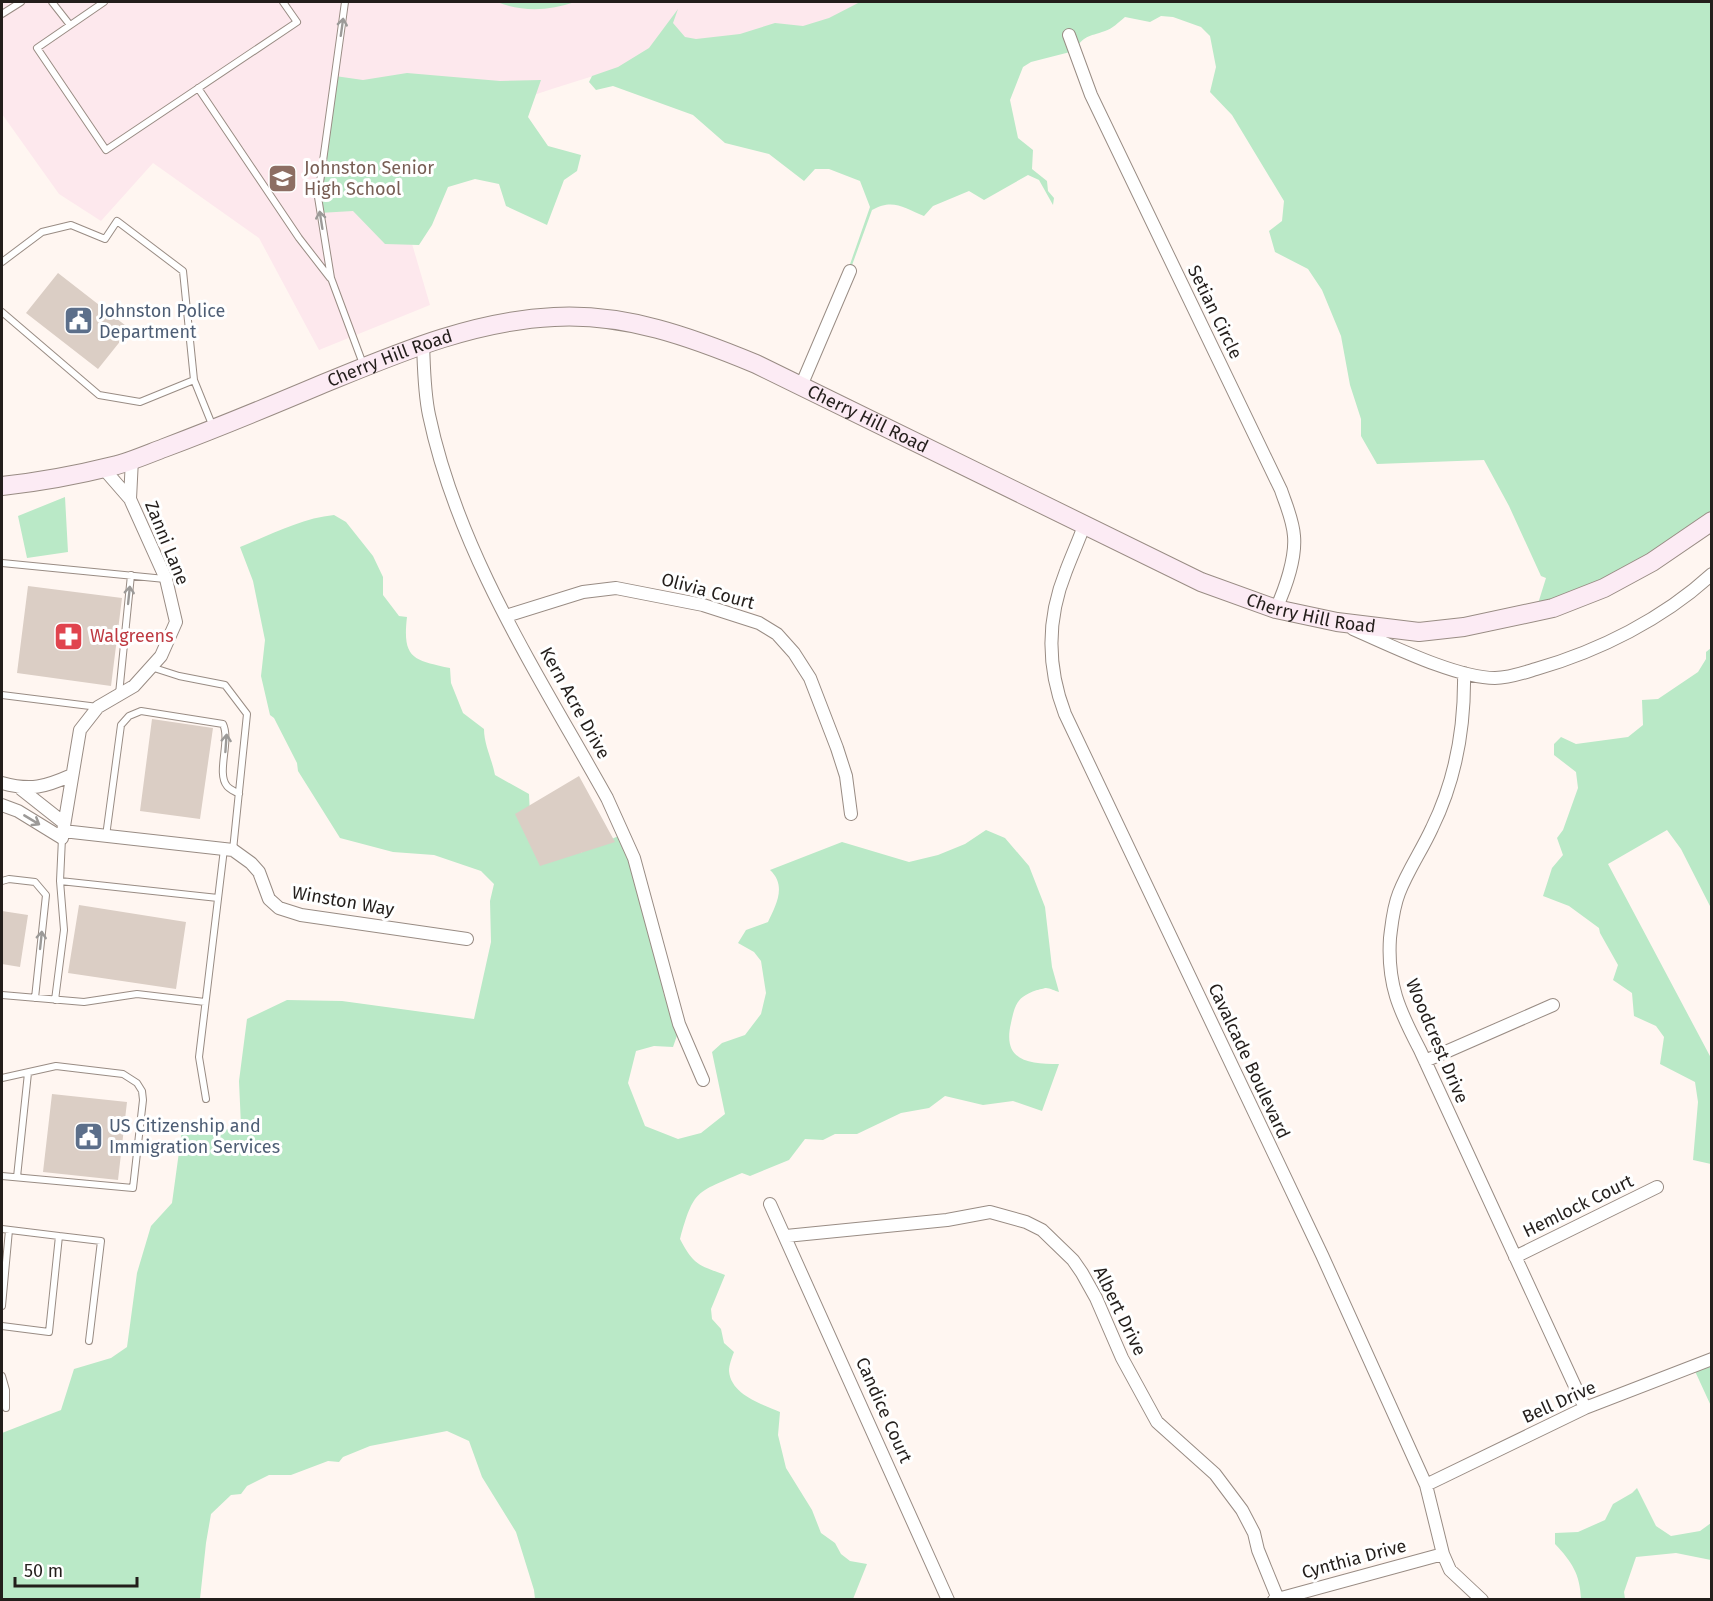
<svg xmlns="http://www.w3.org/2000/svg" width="1713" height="1601" viewBox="0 0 1713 1601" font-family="'Fira Sans',sans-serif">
<rect width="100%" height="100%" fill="#fff6f1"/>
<!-- education -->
<path fill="#fde8ed" d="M2,2H940L943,7L711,39L555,88L383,145L430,305L319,350L259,238L153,163L101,221L59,194L2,114Z"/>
<!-- green -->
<path fill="#bae9c7" d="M497,2H575C549,11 522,12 497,2Z
M860,2H1711V521L1668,552L1536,610L1546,578L1541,576L1509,506L1484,460L1377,464L1361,436V419L1350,385L1341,336L1322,290L1308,269L1275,252L1269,231L1282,221L1284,201L1232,115L1210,92L1216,67L1210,36L1201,27L1173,17L1161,16L1150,22L1125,17C1119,22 1112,29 1105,31C1088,37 1084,35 1074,51L1031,62L1023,67L1010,100L1018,138L1033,150L1032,169L1047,181L1048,191L1054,198L1053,205L1039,180L1028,175L984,200L969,191L933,206L924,216C904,208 893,198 872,210L851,268L848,270L870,207L860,181L829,169H815L804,181L769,154L725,143L693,115L613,86L596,90L589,82L592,76L618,67L649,48L678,9L673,23L685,37L696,39L740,34L775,23L803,26L829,18Z
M407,73L500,81L541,80L528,117L548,146L581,155L577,171L564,180L547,225L506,206L499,184L475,179L448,187L432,225L419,245L385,244L353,211L319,213L315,199L335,76L363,80Z
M65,497L68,552L27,558L18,516Z
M334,515L346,522L373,556L383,577V595L399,616L407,617C402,659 414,660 450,668L451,683L463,713L484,729C484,745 492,759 495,775L529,794L530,815L580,853L623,834L654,932L664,995L679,1030L673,1047L654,1046L636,1051L628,1083L645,1126L678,1139L701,1133L725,1114L712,1052L722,1043L745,1035L761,1014L766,993L761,961L754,952L738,943L746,930L768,922C776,905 787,886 770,870L842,842L909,862L938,855L965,844L986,830L1005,838L1029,866L1045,907L1052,967L1059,992C1055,991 1050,988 1046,988C1045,988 1038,990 1037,990C1017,997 1015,1004 1011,1023C1002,1061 1028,1064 1059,1064L1042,1111L1013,1101L983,1105L945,1096L929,1108L901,1113L857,1134H835L823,1140L805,1139L789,1160L750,1176L742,1173C696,1193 694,1189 680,1239C694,1266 699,1265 725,1275L711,1309L712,1319L721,1329L724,1343L734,1352C732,1357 729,1365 729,1371C731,1395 762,1404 780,1412L778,1435L786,1468L812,1510L821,1533L835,1543L841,1554L850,1561L867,1564L853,1599H535L534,1590L516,1532L482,1477L469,1441L447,1431L370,1446L343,1457L339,1462L328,1461L291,1475H269L247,1486L241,1494L231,1495L211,1514L206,1543L200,1599H2V1433L61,1410L74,1369L111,1358L127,1347L137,1273L151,1226L172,1203L182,1130L207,1134L241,1126L239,1081L247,1019L287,1000L342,1001L474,1019L491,942L490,901L494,884L481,871L434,855L393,852L340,838L298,771L297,763L274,718L270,715L261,676L265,640L253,581L240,547C270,535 302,518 334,515Z
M1711,648V908L1681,849L1667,830L1608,864L1711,1058V1164L1693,1160L1698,1102L1695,1082L1660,1064L1664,1037L1656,1026L1634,1016L1632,993L1613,980L1618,965L1600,933L1599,928L1569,906L1543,896L1552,868L1563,855L1557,838L1563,830L1578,788L1576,772L1554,755V744L1561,737L1576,744L1628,737L1643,725L1642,700L1658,699L1698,672L1706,659V652Z
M1711,1359V1406L1694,1369Z
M1637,1488L1656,1526L1671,1536L1700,1531L1711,1523V1560L1676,1553L1636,1557L1624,1592L1625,1599H1581C1580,1574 1572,1562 1555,1544V1533L1578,1532L1605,1520L1613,1504L1632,1493Z"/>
<!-- building -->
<path fill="#dbcec5" d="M58,273L130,329L98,369L26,313Z
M28,586L122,598L111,686L17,673Z
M152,719L213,728L200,819L140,811Z
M579,776L615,842L540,866L515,814Z
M79,905L186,922L176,989L68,973Z
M2,911L28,915L20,967L2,964Z
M52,1094L127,1102L118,1180L43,1172Z"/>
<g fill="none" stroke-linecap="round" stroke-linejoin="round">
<defs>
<path id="service" d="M52,2L70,25
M104,2L37,48L106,150L297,22L283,2
M345,2L318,197L331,278L363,364
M2,14L21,2
M198,88L299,238L330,278
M2,262L42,232L71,225L105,239L117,221L183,271L194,380L140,402L99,395L2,312
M194,380L213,427
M2,563L165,579
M151,667L179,676L225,685L247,714L233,850
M119,694L131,575
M2,695L98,707
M106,836L121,725L129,716L141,711L223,724C231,741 216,773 227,786C229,789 236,792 239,794
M2,881L9,879L35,882L46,895L35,998
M60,881L218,898
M2,995L84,1002L137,994L205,1002
M55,1000L64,930L60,881L62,838
M2,1078L56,1066L123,1074L137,1083L142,1091L143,1100L133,1188L2,1176
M206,1099L199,1057L224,849
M17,1177L28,1073
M2,1229L59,1236L49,1332L2,1326
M59,1236L101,1241L89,1341
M2,1306L9,1230
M2,1376L6,1390V1408"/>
<path id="minor" d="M1069,35L1091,95L1281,490C1286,505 1293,520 1294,536C1296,558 1285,589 1276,609
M423,343C424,368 424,391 429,415C458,553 539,676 607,798L634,858L679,1024L703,1080
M801,386L850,271
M130,499L132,459
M1085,523C1079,540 1072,555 1066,571C1047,618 1047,667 1065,714L1322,1255L1426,1485L1443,1554L1450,1570L1482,1600
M506,616L583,592L616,588L703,605L759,623L777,634L794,653L810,678L837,748L846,776L851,814
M1353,629C1390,645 1456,678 1495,678C1509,678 1523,673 1536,669C1599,651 1663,619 1712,574
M1464,673C1465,727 1456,779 1432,828C1422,850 1408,870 1399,893C1393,908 1392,922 1390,938C1387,984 1399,1010 1420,1050L1585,1408
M2,783C31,791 45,787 72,775
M21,789L64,823
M2,805L18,811L62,838L80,730L98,707L134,686L161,656L176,622L166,579L130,499L103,468
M63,831L233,850L251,863L259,872L269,899L279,908L301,915L467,939
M1425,1061L1553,1005
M770,1204L948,1600
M786,1236L947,1220L990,1212L1026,1222L1042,1230L1073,1260L1082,1273L1096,1298L1122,1358L1157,1422L1215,1474L1242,1510L1254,1533L1258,1550L1278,1599
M1515,1257L1657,1187
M1426,1485L1585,1408L1712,1359
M1274,1600L1443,1554"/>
<g id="secondary">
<path id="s1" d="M2,486C39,482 77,475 113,466C130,462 148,454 164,448C217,428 268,407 320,385C396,354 471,321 554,317C625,313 691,337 756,364L1201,582L1276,609L1337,622L1419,632L1464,627L1553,608L1604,588L1652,562L1712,521"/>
</g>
</defs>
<!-- service casing -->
<use href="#service" stroke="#998c84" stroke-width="8"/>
<!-- minor casing -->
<use href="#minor" stroke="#998c84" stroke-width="14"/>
<!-- secondary casing -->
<use href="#secondary" stroke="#998c84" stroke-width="20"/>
<!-- service -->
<use href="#service" stroke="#fff" stroke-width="6"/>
<!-- minor -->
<use href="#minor" stroke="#fff" stroke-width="12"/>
<!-- secondary -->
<use href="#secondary" stroke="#fcebf4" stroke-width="18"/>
</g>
<!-- one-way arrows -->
<defs><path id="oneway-shaft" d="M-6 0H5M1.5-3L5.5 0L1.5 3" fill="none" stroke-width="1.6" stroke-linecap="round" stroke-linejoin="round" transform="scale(1.5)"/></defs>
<g stroke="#9c9a98">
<use href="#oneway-shaft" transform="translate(342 27) rotate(-82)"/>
<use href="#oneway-shaft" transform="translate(321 220) rotate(-99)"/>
<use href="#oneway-shaft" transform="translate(129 595) rotate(-84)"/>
<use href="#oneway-shaft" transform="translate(226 743) rotate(-86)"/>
<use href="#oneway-shaft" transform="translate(32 820) rotate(31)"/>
<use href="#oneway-shaft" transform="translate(41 940) rotate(-84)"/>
</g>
<!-- icons -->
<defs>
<symbol id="school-square" viewBox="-11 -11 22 22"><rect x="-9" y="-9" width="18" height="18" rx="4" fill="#8d6e63" stroke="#fff"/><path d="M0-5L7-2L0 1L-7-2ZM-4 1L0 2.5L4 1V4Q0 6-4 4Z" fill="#fff"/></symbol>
<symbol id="civic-square" viewBox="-11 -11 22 22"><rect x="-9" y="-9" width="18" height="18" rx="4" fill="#5c6f8a" stroke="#fff"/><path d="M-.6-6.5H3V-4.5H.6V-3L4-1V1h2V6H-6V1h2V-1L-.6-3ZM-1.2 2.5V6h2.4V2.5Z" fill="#fff"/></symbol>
<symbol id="pharmacy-square" viewBox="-11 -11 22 22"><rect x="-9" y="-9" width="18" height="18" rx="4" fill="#e0444e" stroke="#fff"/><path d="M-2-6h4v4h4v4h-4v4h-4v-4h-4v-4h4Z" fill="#fff"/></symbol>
</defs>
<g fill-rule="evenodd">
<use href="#school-square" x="266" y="162" width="33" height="33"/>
<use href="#civic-square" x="62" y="304" width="33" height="33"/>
<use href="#pharmacy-square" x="52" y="620" width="33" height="33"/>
<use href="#civic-square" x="72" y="1120" width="33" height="33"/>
</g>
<g text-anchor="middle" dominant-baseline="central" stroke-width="6" stroke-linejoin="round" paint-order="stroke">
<!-- education labels -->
<g font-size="18" fill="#785e54" stroke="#fff" text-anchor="start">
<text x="304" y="168">Johnston Senior<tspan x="304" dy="21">High School</tspan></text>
</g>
<!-- service labels -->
<g font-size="18" fill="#4e5e75" stroke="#fff" text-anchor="start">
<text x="99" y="311">Johnston Police<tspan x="99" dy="21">Department</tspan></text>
<text x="109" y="1126">US Citizenship and<tspan x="109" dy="21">Immigration Services</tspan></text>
</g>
<!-- street labels -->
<g font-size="18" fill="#231e1b" stroke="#fff">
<text transform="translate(1215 312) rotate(64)">Setian Circle</text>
<text stroke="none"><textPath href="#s1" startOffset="410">Cherry Hill Road</textPath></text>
<text stroke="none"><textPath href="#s1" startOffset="914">Cherry Hill Road</textPath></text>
<text transform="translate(167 543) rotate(68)">Zanni Lane</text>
<text transform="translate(708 591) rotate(15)">Olivia Court</text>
<text stroke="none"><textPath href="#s1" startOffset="1400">Cherry Hill Road</textPath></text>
<text transform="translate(575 703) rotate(61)">Kern Acre Drive</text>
<text transform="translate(343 901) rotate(10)">Winston Way</text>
<text transform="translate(1437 1041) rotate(67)">Woodcrest Drive</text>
<text transform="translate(1249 1061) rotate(65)">Cavalcade Boulevard</text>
<text transform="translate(1578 1206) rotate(-26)">Hemlock Court</text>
<text transform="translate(1120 1311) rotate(64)">Albert Drive</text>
<text transform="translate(1559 1402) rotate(-24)">Bell Drive</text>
<text transform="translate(884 1410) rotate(66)">Candice Court</text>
<text transform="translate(1354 1559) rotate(-15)">Cynthia Drive</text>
</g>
<!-- health labels -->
<g font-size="18" fill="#be3a42" stroke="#fff" text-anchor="start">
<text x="90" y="636">Walgreens</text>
</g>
</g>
<!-- border -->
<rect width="1713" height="1601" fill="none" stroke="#231e1b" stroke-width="6"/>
<!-- scale -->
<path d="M15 1577v9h122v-9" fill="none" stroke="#231e1b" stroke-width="3"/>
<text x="24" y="1577" font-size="18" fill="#231e1b" stroke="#ffffff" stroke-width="4.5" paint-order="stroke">50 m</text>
</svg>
